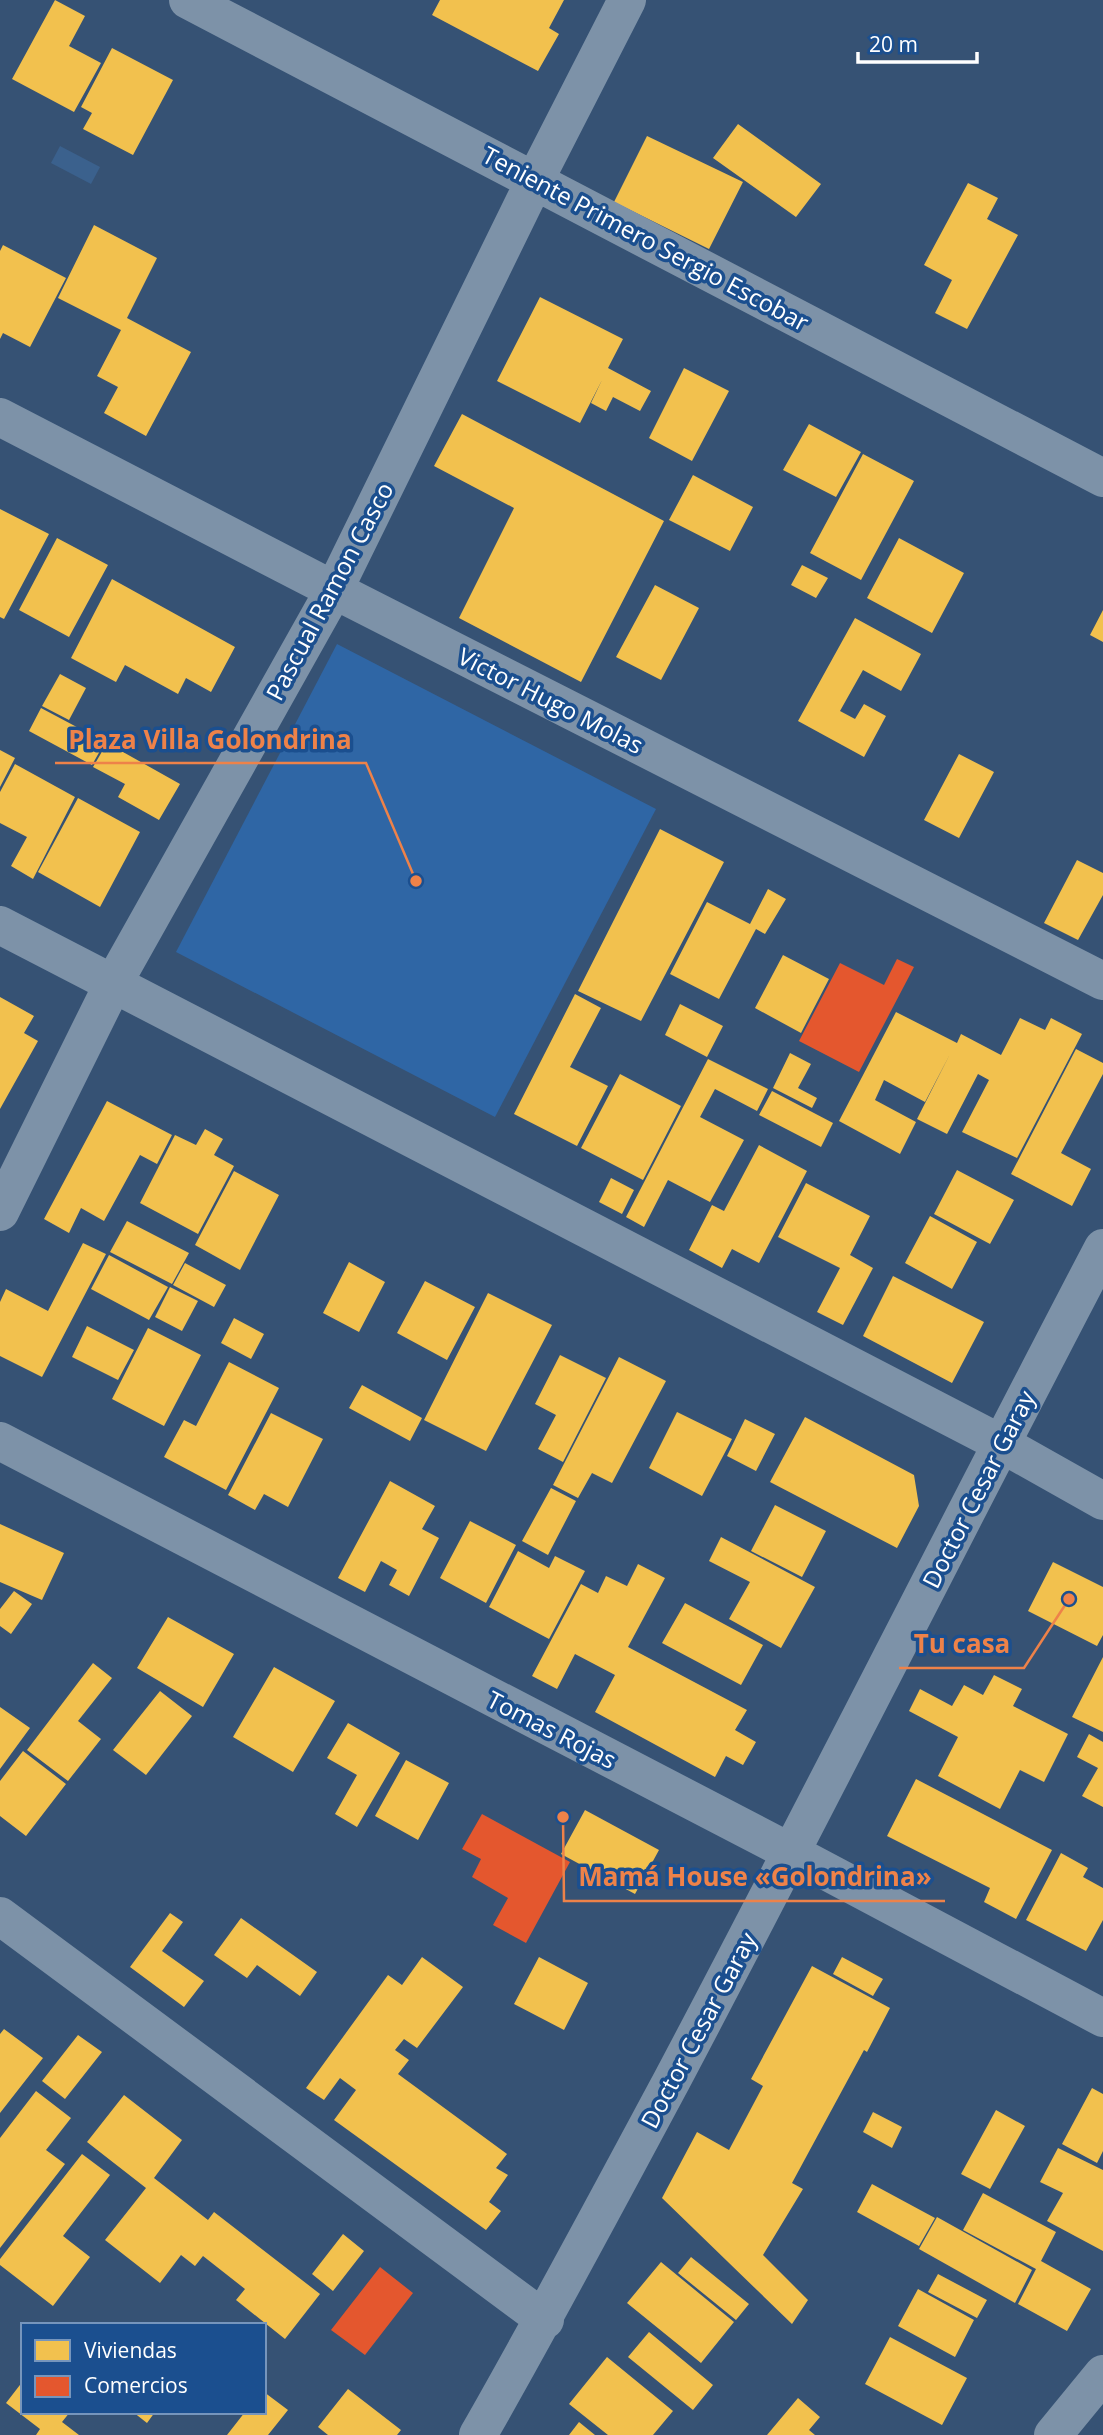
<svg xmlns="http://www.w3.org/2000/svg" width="1103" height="2435" viewBox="0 0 1103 2435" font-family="'Open Sans',sans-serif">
<rect width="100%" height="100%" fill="#365274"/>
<!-- green -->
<path fill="#2f66a5" d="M337,644L656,809L495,1117L176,952Z"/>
<!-- water -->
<path fill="#3b618d" d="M60,146L100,167L91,184L51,163Z"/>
<!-- homes -->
<path fill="#f2c14e" d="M55,0L85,16L69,46L101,63L74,112L12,79Z
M440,0H564L549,28L559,34L538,71L432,15Z
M112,48L173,80L133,155L83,129L92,113L81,107Z
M738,124L821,184L796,217L713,158Z
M647,136L743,182L709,249L614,202Z
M968,183L998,198L987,219L1018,235L967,329L935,313L952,280L924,265Z
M94,225L157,258L127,318L191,352L146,436L104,413L118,387L97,376L121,330L58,298Z
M3,245L66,278L30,347L3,333L0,339V251Z
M540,297L623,339L608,368L651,391L640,411L613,397L606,411L591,403L602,380L580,423L497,381Z
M684,368L729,391L692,461L649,438Z
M462,414L664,521L581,682L459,618L514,508L434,466Z
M809,424L861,452L836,497L783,470Z
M863,454L914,481L861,580L810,553Z
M693,475L753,507L730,551L669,520Z
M0,509L49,534L4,619L0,617Z
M57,538L108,565L69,637L19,610Z
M899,538L964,573L932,633L867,598Z
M802,565L828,578L816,598L791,585Z
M112,579L235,647L211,692L186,678L178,694L125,665L116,682L71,658Z
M655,585L699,608L661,680L616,657Z
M1103,610V642L1090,635Z
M855,618L921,654L901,691L863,670L840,711L855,719L864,704L886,716L864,757L798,721Z
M60,674L86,688L69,720L42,706Z
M41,708L105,742L92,765L29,731Z
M107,743L180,784L159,820L118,797L125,784L93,767Z
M0,750L15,758L0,787Z
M959,754L994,772L959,838L924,820Z
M15,764L75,797L33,879L11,866L27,837L0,823V792Z
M78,798L140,832L100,907L38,872Z
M660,829L724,862L641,1021L578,991Z
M1077,860L1103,873V895L1078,940L1044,923Z
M768,889L786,899L765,934L756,929L719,999L670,974L707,902L750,924Z
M783,955L829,979L801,1033L755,1008Z
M575,994L601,1008L570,1067L608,1086L577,1146L514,1114Z
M0,997L34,1016L24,1033L38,1041L0,1109Z
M680,1004L723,1026L707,1057L665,1035Z
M896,1012L957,1043L961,1034L1001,1055L1020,1018L1045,1030L1051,1018L1082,1034L1017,1158L962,1132L989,1080L978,1074L947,1134L917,1119L950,1054L925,1102L884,1080L875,1100L916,1122L900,1154L839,1121Z
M1076,1049L1103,1063V1074L1061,1153L1091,1169L1072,1206L1011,1174Z
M790,1053L811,1064L798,1088L817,1098L812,1108L773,1088Z
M708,1059L768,1089L757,1111L715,1089L700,1117L744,1140L710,1202L668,1180L644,1227L626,1217Z
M620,1074L681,1106L643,1180L581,1148Z
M772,1091L833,1123L821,1147L759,1115Z
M107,1101L172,1135L157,1164L140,1155L104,1221L81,1208L69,1233L44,1219Z
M205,1129L223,1139L214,1155L234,1166L198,1234L140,1203L175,1135L196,1145Z
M759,1145L807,1171L759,1263L732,1249L722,1268L689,1250L712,1205L724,1211Z
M957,1170L1014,1200L990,1244L934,1214Z
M234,1171L279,1195L240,1270L195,1245Z
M611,1178L634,1190L622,1214L599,1202Z
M806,1183L870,1216L850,1255L873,1268L843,1325L817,1312L840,1268L778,1237Z
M930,1216L977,1242L952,1289L905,1263Z
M127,1221L189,1253L172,1284L110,1252Z
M83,1243L106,1254L42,1377L0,1356V1302L6,1289L48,1311Z
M109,1255L168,1287L149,1320L91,1289Z
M349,1262L385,1282L359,1332L323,1313Z
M185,1263L226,1285L214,1307L173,1285Z
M893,1276L984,1322L952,1383L863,1336Z
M425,1281L475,1307L447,1360L397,1333Z
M170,1287L198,1301L182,1331L155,1317Z
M488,1293L552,1325L486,1451L424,1420Z
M234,1318L264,1334L251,1359L221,1343Z
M87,1326L134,1350L118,1380L72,1357Z
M148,1328L201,1355L164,1426L112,1399Z
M560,1355L606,1378L563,1462L538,1449L556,1415L535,1404Z
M619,1357L666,1381L612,1483L592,1473L578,1498L553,1485Z
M229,1362L279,1388L226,1490L164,1457L184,1420L196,1426Z
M362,1385L422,1418L410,1441L349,1408Z
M677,1412L732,1439L702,1496L649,1468Z
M271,1413L323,1439L288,1507L264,1494L255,1510L228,1495Z
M805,1417L914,1475L919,1506L897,1548L770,1482Z
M745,1419L775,1434L756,1471L727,1456Z
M390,1481L435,1506L422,1529L439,1538L409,1596L389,1585L397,1570L381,1561L365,1592L338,1578Z
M551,1488L576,1501L548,1555L522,1541Z
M775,1505L826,1531L802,1577L751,1551Z
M470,1521L516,1545L486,1603L440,1578Z
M0,1524L64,1553L42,1600L0,1582Z
M721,1537L815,1587L781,1648L729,1619L750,1582L709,1561Z
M518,1551L549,1568L555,1556L585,1571L549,1639L489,1607Z
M1053,1562L1103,1587V1635L1097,1646L1028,1611Z
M638,1564L665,1578L628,1647L747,1710L735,1730L756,1742L743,1765L726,1756L715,1777L595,1712L615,1675L575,1654L557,1689L532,1676L581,1584L598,1593L606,1576L627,1586Z
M14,1591L32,1604L11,1634L0,1626V1609Z
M685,1603L763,1645L741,1685L662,1643Z
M168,1617L234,1654L203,1707L137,1668Z
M1103,1657V1732L1072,1717Z
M93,1663L112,1678L78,1721L101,1739L68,1781L27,1750Z
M274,1667L335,1701L293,1772L233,1737Z
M994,1675L1022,1689L1013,1706L1068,1734L1044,1782L1020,1770L1000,1809L938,1776L958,1737L909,1711L920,1689L952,1706L964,1685L983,1695Z
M160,1691L192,1716L146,1775L113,1750Z
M0,1707L30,1728L0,1769Z
M348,1723L400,1753L357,1827L335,1814L357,1775L327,1758Z
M1089,1734L1103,1742V1807L1082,1796L1098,1768L1077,1757Z
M23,1751L66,1784L26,1836L0,1816V1781Z
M406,1760L449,1783L418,1840L375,1816Z
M916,1779L1052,1850L1016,1919L984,1902L990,1888L887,1836Z
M585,1810L659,1850L635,1894L561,1854Z
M1061,1853L1088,1868L1083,1877L1103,1888V1920L1086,1951L1026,1920Z
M170,1913L183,1922L162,1951L204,1981L184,2007L130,1967Z
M241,1918L317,1972L300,1996L257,1965L247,1978L214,1955Z
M422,1957L463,1987L417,2048L404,2039L395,2050L409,2060L398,2074L507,2154L496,2168L508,2175L489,2202L501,2211L486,2230L334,2120L356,2090L340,2078L324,2100L306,2088L388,1975L402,1985Z
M539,1957L588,1983L564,2030L514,2004Z
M842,1957L883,1979L873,1996L833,1974Z
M812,1966L890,2008L867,2052L864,2050L792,2183L803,2189L763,2255L808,2300L792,2324L662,2198L697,2132L729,2150L763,2086L751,2079Z
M4,2029L43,2058L0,2113V2034Z
M78,2035L102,2052L65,2099L42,2081Z
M1092,2088L1103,2094V2151L1097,2163L1062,2144Z
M36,2091L71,2118L46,2150L65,2164L0,2248V2138Z
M124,2095L182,2140L154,2178L208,2220L214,2212L320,2294L285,2339L236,2300L245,2289L203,2256L195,2266L181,2255L160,2283L105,2240L146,2188L87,2142Z
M996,2110L1025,2126L990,2189L961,2174Z
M873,2112L902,2127L892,2148L863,2132Z
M1058,2148L1103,2170V2251L1047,2221L1063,2193L1040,2182Z
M82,2154L110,2175L63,2236L90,2257L53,2306L0,2265V2259Z
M872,2184L935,2218L919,2246L857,2212Z
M983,2193L1056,2232L1041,2261L1091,2289L1067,2331L1018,2304L1036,2269L963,2230Z
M937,2217L1032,2270L1015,2303L919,2249Z
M343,2234L364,2251L333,2291L312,2274Z
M691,2257L749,2304L736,2320L678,2273Z
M661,2262L734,2322L701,2363L627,2303Z
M938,2274L987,2300L977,2318L928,2292Z
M918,2289L974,2320L955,2357L898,2326Z
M649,2332L713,2385L693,2410L628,2357Z
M890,2337L967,2378L942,2425L865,2384Z
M607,2357L673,2411L653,2435H608L569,2404Z
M23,2381V2412H70L62,2422L79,2435H36L40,2429L6,2403Z
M348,2389L401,2430L397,2435H328L318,2427Z
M264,2392L288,2410L268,2435H227L245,2412H264Z
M798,2398L820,2417L809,2430L815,2435H767Z
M133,2412H155L147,2423Z
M579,2422L595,2435H569Z"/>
<!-- shops -->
<path fill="#e4572e" d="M897,959L914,967L859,1072L799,1041L840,963L884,985Z
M482,1814L570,1862L526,1943L493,1925L508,1898L472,1877L481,1859L462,1849Z
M380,2267L413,2293L365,2355L331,2330Z"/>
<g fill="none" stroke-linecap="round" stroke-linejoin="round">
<!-- minor -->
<path stroke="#7d92a8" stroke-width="38" d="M188,0L1103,478
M0,417L334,590L1103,981
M0,925L1000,1443L1103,1501
M0,1212L113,984L334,590L535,180L627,0
M0,1441L792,1853L1103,2018
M0,1916L545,2320
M478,2435C545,2318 608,2199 672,2080C818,1804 958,1525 1103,1248
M1053,2435L1103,2374"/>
</g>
<g text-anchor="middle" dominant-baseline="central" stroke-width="7" stroke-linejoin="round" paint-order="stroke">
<!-- street labels -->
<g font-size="24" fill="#fff" stroke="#1b4f8f">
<text transform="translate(646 238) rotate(28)">Teniente Primero Sergio Escobar</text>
<text transform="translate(329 591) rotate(-62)">Pascual Ramon Casco</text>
<text transform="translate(551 700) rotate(27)">Victor Hugo Molas</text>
<text transform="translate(978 1489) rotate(-63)">Doctor Cesar Garay</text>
<text transform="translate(552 1729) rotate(27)">Tomas Rojas</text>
<text transform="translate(698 2030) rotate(-62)">Doctor Cesar Garay</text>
</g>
</g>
<!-- callouts -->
<path fill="none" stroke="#ee8249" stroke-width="2.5" d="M416 881L366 763H55M1069 1599L1024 1668H899M563 1817L564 1901H945"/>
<g fill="#ee8249" stroke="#1b4f8f" stroke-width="2.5">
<circle cx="416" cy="881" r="7"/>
<circle cx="1069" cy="1599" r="7"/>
<circle cx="563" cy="1817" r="7"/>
</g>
<g font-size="26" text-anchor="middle" font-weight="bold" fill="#ee8249" stroke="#1b4f8f" stroke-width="7" stroke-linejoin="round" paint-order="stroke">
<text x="210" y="749">Plaza Villa Golondrina</text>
<text x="962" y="1653">Tu casa</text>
<text x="755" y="1886">Mamá House «Golondrina»</text>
</g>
<!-- legend -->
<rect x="21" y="2323" width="245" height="91" fill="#1b4f8f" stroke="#7695bc" stroke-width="2"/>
<rect x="35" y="2340" width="35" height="21" fill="#f2c14e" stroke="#7695bc" stroke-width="2"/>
<text x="84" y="2358" font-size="21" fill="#ffffff">Viviendas</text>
<rect x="35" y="2376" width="35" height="21" fill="#e4572e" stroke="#7695bc" stroke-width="2"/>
<text x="84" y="2393" font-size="21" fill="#ffffff">Comercios</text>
<!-- scale -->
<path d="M858 52v10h119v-10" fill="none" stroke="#ffffff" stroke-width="3.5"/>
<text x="869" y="52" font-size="21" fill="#ffffff" stroke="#1b4f8f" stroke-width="5" paint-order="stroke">20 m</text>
</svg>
